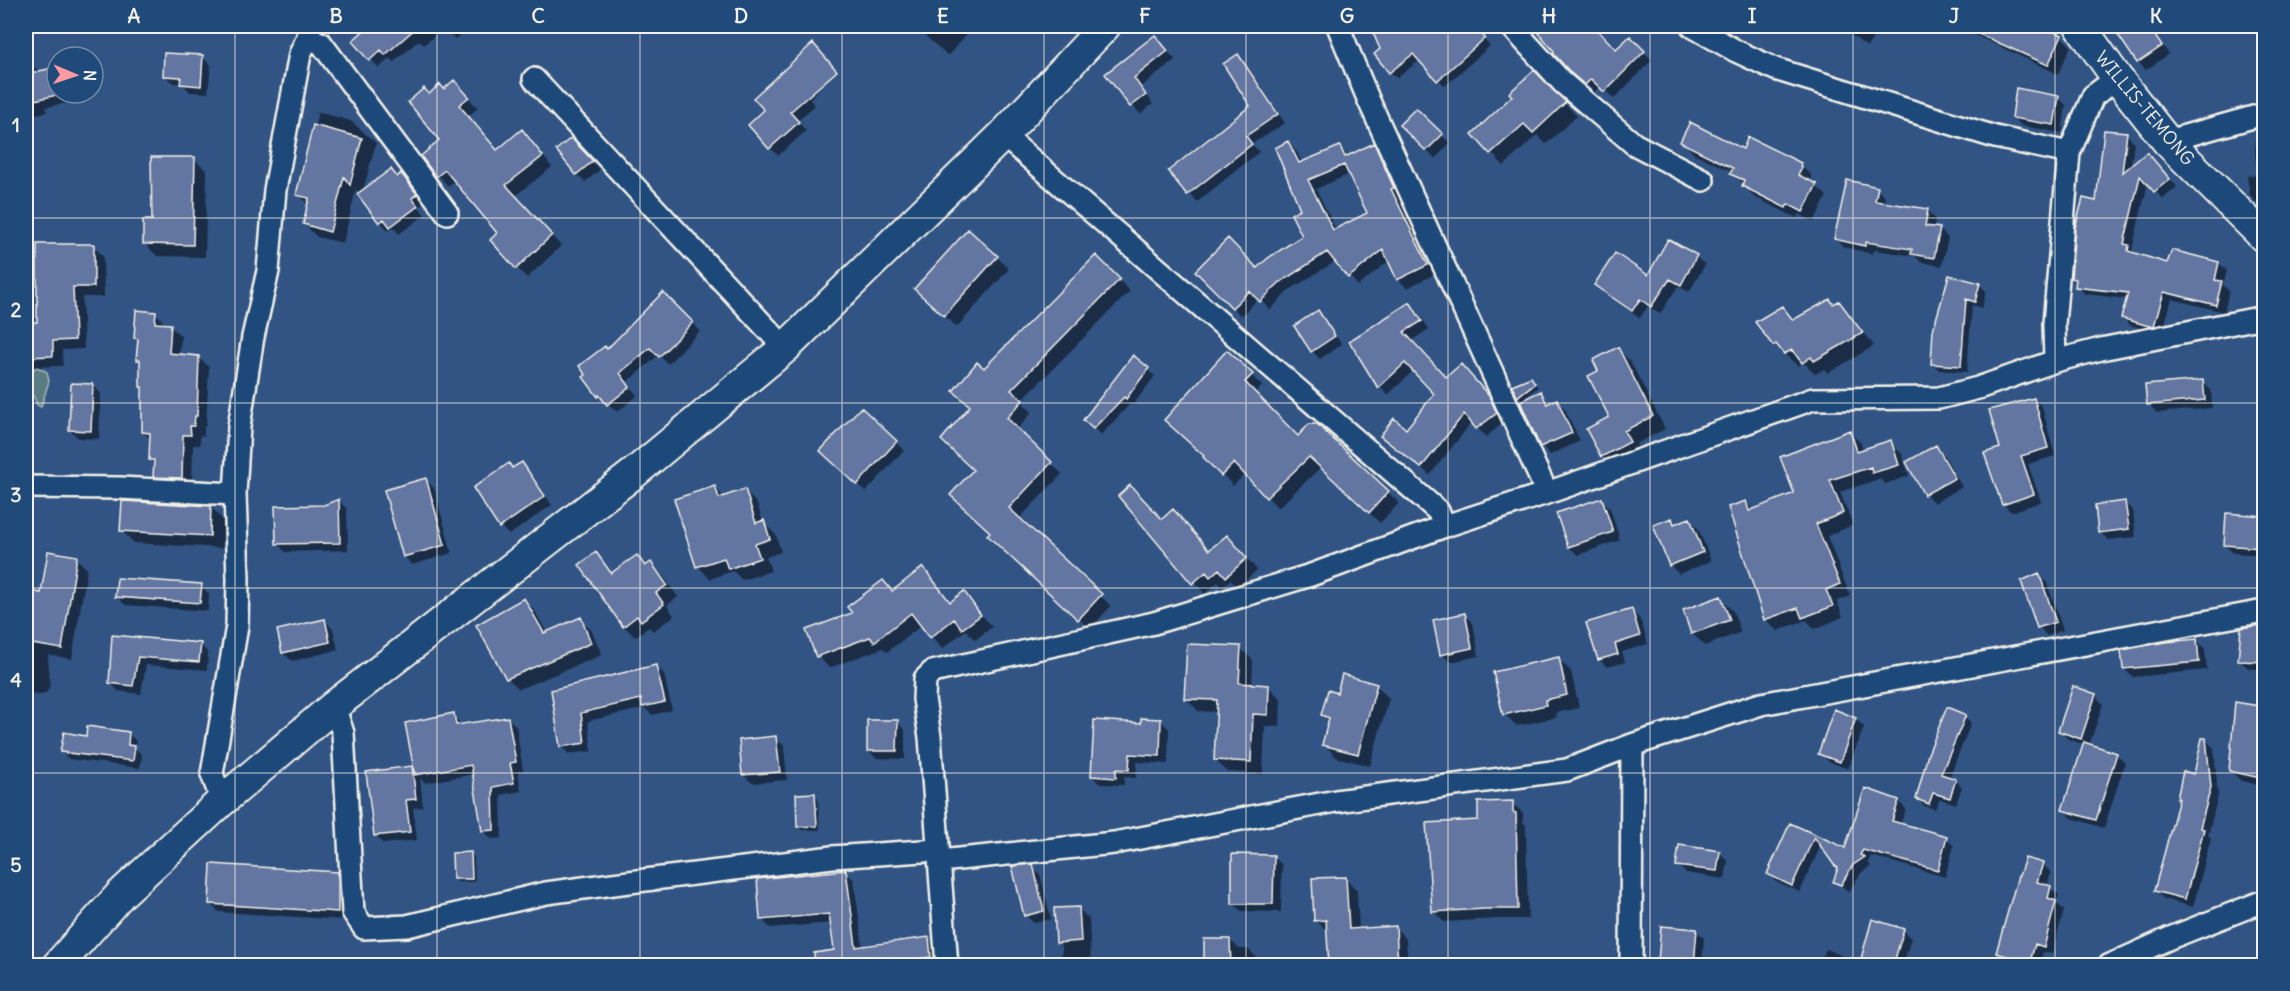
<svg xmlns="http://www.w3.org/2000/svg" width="2290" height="991" viewBox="0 0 2290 991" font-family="Delius,sans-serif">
<rect width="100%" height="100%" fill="#315484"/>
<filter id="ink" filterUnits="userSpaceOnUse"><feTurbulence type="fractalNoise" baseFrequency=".0167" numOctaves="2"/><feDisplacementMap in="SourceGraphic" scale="12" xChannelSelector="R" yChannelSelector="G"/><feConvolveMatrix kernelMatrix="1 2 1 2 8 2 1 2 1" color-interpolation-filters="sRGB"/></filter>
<g filter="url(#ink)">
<!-- green -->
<path fill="#5a7c81" stroke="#a7b6b4" stroke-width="1.5" d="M37,367L47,372L49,381L41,407L37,405L34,397C25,392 27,383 29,373Z"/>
<!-- shadow -->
<path fill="#0007" fill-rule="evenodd" d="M363,26H471L455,39L444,27L424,45L419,40L394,62L390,58L379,68L354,41L364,32L361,28Z
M914,26H972L973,27L948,56Z
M1371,26H1411L1424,38L1437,26H1471L1490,46L1445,86L1420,60L1397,78L1390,72Z
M1535,26H1567L1578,38L1590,26L1616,51L1630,38L1652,60L1614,99L1601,86L1594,92L1555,53L1556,51Z
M1839,26H1881L1867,47Z
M1956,26H2038L2061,36L2071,46L2058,74Z
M2128,26H2149L2169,54L2146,70L2138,62L2118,32Z
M2187,26H2232V28Z
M1155,37L1175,60L1141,87L1153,104L1140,114L1107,75Z
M1238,56L1246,64L1285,123L1252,144L1259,152L1197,202L1170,171L1252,106Z
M202,57L211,65L208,93L190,92L183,84L173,83L164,75Z
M36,68L40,72L57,68V93H70L72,102L46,107L47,112L26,116V70Z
M834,69L810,100L815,105L797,121L806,131L778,156L750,125Z
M1534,72L1577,116L1546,144L1537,135L1504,166L1474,134L1515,96Z
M454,82L478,108L468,116L498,151L522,131L552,167L515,196L561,246L527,278L517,268L499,233L455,180L448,186L423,157L442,141L429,95L444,90Z
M2058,97L2066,105L2062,133L2022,126L2013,118Z
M1416,111L1450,143L1435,159L1401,125Z
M318,112L351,121L376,143L363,191L401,175L424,203L419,207L425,215L399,234L393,227L388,231L356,189L343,243L317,237L304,224L309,205L298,194Z
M2264,128V203L2258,204L2250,196L2247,176L2258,175L2255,153L2257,131Z
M2126,134L2134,142L2131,167L2155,161L2177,187L2163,199L2148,183L2132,250L2136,254L2168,264L2219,263L2227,271L2223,285L2229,291L2224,312L2172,299L2162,333L2158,334L2130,325L2122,317L2128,299L2085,294L2077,286V282L2072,278L2097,203Z
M571,140L600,170L585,182L577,174Z
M1682,141L1743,151L1800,164L1811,175V182L1827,196L1814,222L1799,214L1797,218L1754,197L1733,172L1693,153Z
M1288,143L1297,152L1302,163L1340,147L1349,157L1374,145L1383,154L1402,197L1399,198L1435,274L1407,288L1398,279L1390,260L1358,286L1336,261L1288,291L1270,310L1259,298L1241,316L1197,271L1258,270L1304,236L1302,210ZM1350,174L1369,214L1336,230L1316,189Z
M194,159L207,171L205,257L157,256L144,243L153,222Z
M1877,189L1885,197L1884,204L1927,210L1935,219L1934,229L1940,230L1948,238L1942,266L1921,262L1915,256L1874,250L1873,254L1844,247L1836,239Z
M1668,241L1696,257L1705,265L1689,292L1678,286L1660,314L1648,306L1640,318L1604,293L1595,285L1648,277Z
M93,246L103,256L104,297H82L84,349L62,350L63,366L26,367V324H38V287H26V253H39Z
M997,257L1009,269L957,327L928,301Z
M1096,257L1130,291L1021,401L1032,412L1017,430L1062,474L1019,519L1111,606L1090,629L1000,545L992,532L975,471L972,407L984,370Z
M1979,284L1986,291L1982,308L1972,305L1967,372L1939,370L1932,363L1935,331Z
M663,295L700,331L668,364L659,355L627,382L637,396L617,412L599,396L588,375L608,351Z
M1839,303L1851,315L1874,346L1828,373L1824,369L1816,374L1804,363L1798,366L1774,345L1782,308L1794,321Z
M1410,304L1418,312L1429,329L1411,341L1446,378L1470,374L1497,406L1504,422L1486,437L1472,422L1430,475L1382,436L1407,431L1436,394L1414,370L1388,395L1380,387L1351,342Z
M1317,312L1342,344L1320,359L1312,351Z
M156,313L166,325L170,326L181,336L179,356L198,357L209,367L206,426H204V436L200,435V445H193L192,488L165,487L155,476V464L150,460L151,440L143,432L144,389L142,387L141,362L138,359L139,342L135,338Z
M1618,349L1630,361L1665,429L1636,444L1641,455L1615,468L1602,456L1611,417L1600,371Z
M1133,357L1155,376L1133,405L1131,403L1101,435L1092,427Z
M1251,375L1262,386L1255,394L1298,438L1388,492L1399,503L1380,523L1321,467L1278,508L1245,474L1233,486L1206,456L1177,430Z
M1531,379L1538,387L1522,400L1514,386Z
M2202,381L2211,390L2212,408L2157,413L2149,405Z
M93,385L101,394L99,439L78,438L70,430Z
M1541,393L1550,404L1557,401L1565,409L1580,441L1550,455L1542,446L1522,402Z
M2034,399L2042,407L2055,456L2028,464L2041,502L2011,512L2003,504L2002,449Z
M26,407L29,411L30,429H26Z
M861,409L904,450L866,492L830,459Z
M1849,432L1861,443L1863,450L1890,442L1902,454L1909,476L1885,484L1880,479L1840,492L1853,525L1827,536L1850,596L1837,601L1843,617L1815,629L1806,620L1777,631L1765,619L1746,503L1754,510L1796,493Z
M1936,447L1944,455L1962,487L1934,503L1926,494L1908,462Z
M522,464L530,472L552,505L509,535L501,527L509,465L513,469Z
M426,480L434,488L452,553L412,565L404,556Z
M715,488L725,498L745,491L757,504L763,522L776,535L781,552L766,557L771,571L742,580L733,571L710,579L698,566Z
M1120,496L1162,521L1173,511L1210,552L1238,548L1257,570L1238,587L1230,580L1222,587L1218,582L1205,594Z
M1601,500L1610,508L1620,540L1578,555L1569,547L1558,514Z
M339,501L347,509L348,550L285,552L277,543L324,507Z
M2124,502L2133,511L2136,537L2108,540L2100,532Z
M211,507L223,520L222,548L134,543L122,531Z
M2263,518L2264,555L2233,553L2225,545Z
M1671,520L1677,525L1690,520L1698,528L1711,561L1679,574L1670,565Z
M596,554L613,574L637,557L647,566L651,564L662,575L678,597L667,605L674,616L653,631L649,627L635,637L624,626Z
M76,558L87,569L72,659L48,655L50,685L47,692L41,695L26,693V592L42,594Z
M923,569L952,603L963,593L992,627L975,640L966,630L942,649L922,625L887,652L883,648L829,668L818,656L883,582L893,592Z
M2038,575L2047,583L2063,630L2047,636L2039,627Z
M201,586L209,594L208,611L125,605L117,596Z
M1720,598L1733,611L1741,632L1705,646L1692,633Z
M523,600L535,611L547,633L580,619L592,631L602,655L519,689L507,678Z
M1632,611L1640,619L1648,644L1622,652L1625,662L1607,667L1599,659Z
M1464,615L1473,623L1479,656L1450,662L1442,654Z
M325,621L333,629L338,650L292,661L283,653Z
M2264,628V670L2248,668L2239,660Z
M114,637L200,644L208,653L207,670L146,665L141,694L118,691L110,682Z
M2197,641L2205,649L2207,670L2133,677L2124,669Z
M1240,648L1253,660L1252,685L1268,686L1281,699L1280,727L1265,726L1263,774L1228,772L1215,760L1218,712L1198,711L1186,698Z
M1558,659L1571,671L1579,708L1556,713L1557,717L1517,726L1504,714Z
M656,666L664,674L672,710L652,715L645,708L588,721L592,751L569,754L561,746L553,691Z
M1376,685L1389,698L1370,766L1336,757L1324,744L1330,722L1322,715L1338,695Z
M2095,695L2103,704L2089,746L2117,755L2125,763L2104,828L2072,818L2064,809L2085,745L2068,739L2060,731Z
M2264,708V786L2241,781L2230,770Z
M453,715L462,726L508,718L516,726L523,770L518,771L521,791L501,795L502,838L492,839L484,831L474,774L425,783L420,778L423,807L413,808L417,840L383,844L375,835L412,768L416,773Z
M1965,717L1971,723L1949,778L1955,780L1962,787L1956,804L1940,799L1935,809L1924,806L1918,799Z
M1856,719L1864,727L1848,769L1828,761L1820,753Z
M1161,721L1169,729L1168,764L1137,762L1136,778L1124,777V785L1100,784L1092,776L1142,725Z
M897,722L905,730V759L876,758L868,750Z
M129,734L136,741L135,748L142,755L140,768L69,759L61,752L87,738Z
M776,738L784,746L787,780L752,783L743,775Z
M2205,739L2214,748L2218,796L2208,835L2211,838L2193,907L2164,899L2155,891Z
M815,795L818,799L820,830H802L798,827Z
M1898,801L1906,809L1900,825L1946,838L1954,846L1945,877L1871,856L1868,862L1871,866L1861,873L1849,892L1835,881L1840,868L1821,845L1800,892L1776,882L1768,874L1790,825L1846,850Z
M1512,803L1523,813V822L1526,825L1528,919H1497L1444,922L1433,911L1480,821Z
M1719,852L1728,861L1725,879L1686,873L1677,865Z
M470,853L474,857L475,882H458L455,879Z
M1273,857L1282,865L1281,912L1241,911L1233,903Z
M2043,864L2051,873L2047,886L2059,895L2056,903L2064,910L2052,954L2043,952L2039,966H2024L2006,961L1997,952Z
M1032,866L1040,874L1051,919L1034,923L1025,915Z
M846,872L854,880L863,948L928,939L936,947L939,965L838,966L832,923L770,928L762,919Z
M337,874L346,882L345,920L219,912L210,904Z
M1346,879L1357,890L1359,930L1395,927L1406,939L1408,966H1330L1327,931L1316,920Z
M1079,909L1089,919L1091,966H1062V947L1057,942Z
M1696,930L1704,938L1702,966H1664L1660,961Z
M1903,930L1911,938L1903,966H1819L1826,949L1861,964Z
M1230,940L1239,949H1248L1259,960V966H1195V958H1205Z
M691,963L694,966H672V964Z"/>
<!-- building -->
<path fill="#6375a1" stroke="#f4f1e8" stroke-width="1.5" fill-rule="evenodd" d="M369,26H418L385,55L381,50L369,61L352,41Z
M1370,26H1474L1485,38L1437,81L1413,54L1389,73L1374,54L1380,49Z
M1533,26H1593L1616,49L1630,36L1645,51L1604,92L1591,79L1585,85L1572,74L1553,53L1554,51Z
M1961,26H2041L2062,35L2048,65Z
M2112,26H2148L2162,46L2137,63Z
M1155,35L1168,51L1134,78L1146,95L1130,107L1105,74Z
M813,43L837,71L790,112L799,122L769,149L748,125L764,110L753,98Z
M164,53L203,55L201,86L180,84L181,77L163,76Z
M1238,54L1278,114L1246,136L1252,144L1187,195L1168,171L1250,106L1223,64Z
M57,67V95L26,102V74Z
M1534,70L1566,102L1533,133L1524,124L1490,154L1472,134L1512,96L1509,93Z
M454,80L469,97L459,105L497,150L522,129L543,156L506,185L552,235L516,269L490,240L497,233L445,170L436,177L421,156L439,140L408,102L424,88L429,94L440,84L444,89Z
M2016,88L2059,96L2054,125L2012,118Z
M1416,108L1443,134L1426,151L1399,125Z
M1690,122L1743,149L1748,137L1801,163L1800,166L1802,167L1798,175L1817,184L1803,212L1788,204L1786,208L1742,186L1744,180L1730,174L1733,168L1680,142Z
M313,125L362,138L350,185L344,177L330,232L303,224L309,198L296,195Z
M2104,130L2127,132L2122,173L2147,152L2170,179L2154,192L2140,176L2124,244L2129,245L2128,251L2167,263L2172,250L2219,262L2215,280L2222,281L2216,305L2164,292L2154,326H2149L2121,318L2128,293L2075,287L2076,279L2071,278L2075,228L2083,198L2096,201Z
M571,138L593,161L576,175L556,150Z
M1288,141L1299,163L1340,146L1345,157L1374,143L1394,188L1391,189L1428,265L1397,280L1383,250L1348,278L1327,252L1279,283L1260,302L1249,291L1232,308L1195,271L1228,238L1257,268L1268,258L1302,236L1291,214L1300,209L1275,148ZM1344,165L1367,213L1333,230L1308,180Z
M151,157H195L193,245L143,244V220H152Z
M391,169L397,177L401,173L417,194L412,198L418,206L390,227L384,219L379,223L357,194Z
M1847,180L1878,187L1875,201L1928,209L1925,226L1940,228L1934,258L1911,254L1912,249L1866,242L1865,246L1834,239Z
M968,229L998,256L944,316L914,289Z
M1668,239L1697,255L1681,285L1670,279L1651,307L1640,299L1632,311L1594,285L1615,253L1648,275Z
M37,244H94V287H73L75,340L53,341V356L26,357V323L37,322Z
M1096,255L1120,279L1011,390L1023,400L1007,418L1052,462L1009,508L1102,594L1078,620L987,535L990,532L950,495L973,470L941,440L970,406L953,391L977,362L984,368Z
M1949,275L1980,283L1975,302L1966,299L1961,366L1931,364L1933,330Z
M663,292L693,322L659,357L650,348L620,373L630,387L607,405L599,395L598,397L583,377L586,375L579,366L605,346L607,349Z
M1830,299L1833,304L1839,301L1863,333L1814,361L1811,357L1802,363L1792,350L1784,354L1776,344L1773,346L1755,322L1782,306L1793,320Z
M1410,302L1422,321L1404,332L1446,377L1461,364L1489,396L1497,413L1476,429L1464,414L1421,468L1380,436L1394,418L1406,429L1434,394L1405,363L1378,388L1349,341Z
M136,310L156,312L155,323L171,324L169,353L199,356L197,416H195L194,426H190L191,435H183L182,478L153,477L154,460H149L150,433L142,432V387H140V360H136L138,339L134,338Z
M1318,310L1335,336L1311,352L1294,326Z
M1618,347L1653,416L1624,431L1630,442L1601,457L1586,429L1609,417L1588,376L1598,371L1593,360Z
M1227,350L1253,374L1245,382L1298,436L1309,424H1317L1389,491L1369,513L1309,457L1266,498L1234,463L1221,476L1203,457L1204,456L1164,420Z
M1133,355L1149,368L1126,399L1124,397L1093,429L1083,420Z
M1531,377L1535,383L1517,397L1512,385Z
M2203,380L2205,400L2147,405L2145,385Z
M71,383L93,384L91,431L69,430Z
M1541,391L1547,404L1557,399L1572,433L1540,447L1520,401Z
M2034,398L2048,448L2021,456L2034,494L2002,505L1984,453L2000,448L1989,410Z
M861,407L897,441L857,485L820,451Z
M1850,430L1857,451L1891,440L1899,465L1872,473L1871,467L1830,480L1843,513L1816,524L1840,584L1826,590L1833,606L1802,618L1798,608L1764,620L1728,507L1746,501L1749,511L1794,493L1780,457Z
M1936,445L1955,478L1924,495L1906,462Z
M522,462L545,496L499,528L473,488L509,463L512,468Z
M426,478L445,545L403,557L384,490Z
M1130,485L1162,519L1173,509L1209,550L1227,535L1247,558L1226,577L1219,569L1210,577L1206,572L1192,584L1118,496Z
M715,486L719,498L745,489L756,523L764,520L770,539L755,544L760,558L728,569L724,558L696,567L674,499Z
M1602,498L1613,532L1568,547L1556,513Z
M339,499L340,543L276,544L275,506L324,505Z
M122,501L211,506L210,536L120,531Z
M2125,501L2129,529L2098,533L2095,505Z
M2226,513L2264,516L2261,548L2224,545Z
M1672,518L1674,524L1690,518L1703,552L1669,566L1653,525Z
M48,551L77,556L62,649L26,643V590L41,593Z
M596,552L611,573L637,555L645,566L651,562L667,585L656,593L664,604L641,621L637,616L623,627L579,565Z
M923,567L950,602L964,591L981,615L962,629L954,619L930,638L911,613L874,642L870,637L816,657L806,630L852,613L847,607L883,580L892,591Z
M2039,573L2056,622L2037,628L2021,581Z
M117,578L202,584L200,603L115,597Z
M1721,596L1730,620L1691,634L1683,610Z
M524,598L544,633L581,617L591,643L506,679L476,625Z
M1632,609L1640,636L1615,644L1618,654L1598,660L1586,623Z
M1465,613L1472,648L1440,655L1433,620Z
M325,619L330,642L282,653L277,630Z
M2254,626H2265V662L2238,661L2241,628Z
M112,635L201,643L199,662L138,657L133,686L109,683Z
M2197,639L2199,662L2123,669L2121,650L2166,642Z
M1187,644L1241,646L1239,683L1269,685L1268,715L1253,714L1251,762L1214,760L1217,700L1184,699Z
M1559,657L1567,695L1545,700L1546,705L1503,715L1493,672Z
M656,665L665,702L642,707L641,699L581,713L585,743L560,747L551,690Z
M1342,674L1377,684L1358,754L1322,745L1329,718L1321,715L1328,690L1337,693Z
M2073,686L2096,694L2081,739L2058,731Z
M2235,702L2265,707V779L2229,771Z
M1947,707L1966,715L1941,774L1956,779L1950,798L1933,793L1929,804L1916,799L1928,754Z
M1834,709L1856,718L1840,762L1818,754Z
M454,713L456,725L508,717L516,762L510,763L514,783L493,787L494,830L482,831L471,765L415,775L405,723Z
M1141,718L1161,719L1160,756L1130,754L1129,770L1116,769V778L1091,776L1094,720L1141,723Z
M867,720H898L897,751H867Z
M87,726L129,732L128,745L135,746L133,761L60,752L64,732L86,736Z
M776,736L780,772L742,775L739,740Z
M2202,738H2206L2211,787L2200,828L2204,829L2185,899L2154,891L2179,799H2177L2183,771L2194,774Z
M2084,742L2117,753L2096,820L2062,810Z
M412,766L416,799L406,800L410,832L374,836L366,772Z
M1865,788L1899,800L1892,821L1947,836L1938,870L1863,850L1860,855L1865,857L1853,865L1841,885L1833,882L1838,868L1834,865L1814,837L1792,886L1767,874L1790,823L1845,848Z
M815,793L817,826L797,827L796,794Z
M1513,801V812L1516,813L1518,909H1485L1432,912L1426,823L1478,820V802Z
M1679,845L1720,851L1717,871L1676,866Z
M471,852L472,879H453L452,853Z
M1232,854L1274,855L1273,904H1232Z
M2025,858L2043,863L2037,882L2051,886L2048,898L2056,901L2044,947L2035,944L2030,962L1996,953L2018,876H2019Z
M211,864L338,872V912L209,904Z
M1033,864L1044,911L1024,916L1012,866Z
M846,870L856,947L929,937L931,957L867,966H815L814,953L834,950L829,914L760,920L757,879Z
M1346,877L1349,929L1396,926L1398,966H1329L1326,920L1314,921L1312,878Z
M1079,907L1081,941L1056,943L1054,908Z
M1872,919L1904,929L1893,966H1859Z
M1661,926L1697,929L1694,965L1658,962Z
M1204,939H1230L1231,966H1204Z"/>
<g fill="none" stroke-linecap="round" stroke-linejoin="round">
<defs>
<path id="street" d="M1338,26L1369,101L1547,493
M1511,26L1563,83L1634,144L1703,180
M1692,26L1736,51L1775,69L1995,137L2069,153
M307,39L321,43L447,213
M534,79L785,348
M1003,135L1438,511L1445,526
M2167,141L2264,114
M2055,361L2054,324L2069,153L2093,96L2117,78
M26,487L120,488L235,494L239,427L253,337L268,271L275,190L300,54L307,39L311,26
M334,706L343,733L353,912L364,928L407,926L546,893L613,884L832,857L938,850
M222,801L212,774L237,626L238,579L235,494
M940,861L1114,843L1336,801L1567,770L1632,745L1761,704L2264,611
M947,966L930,737L924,699L925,679L932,672L1154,623L1311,575L1445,526L1547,493L1813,399L1939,398L1978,388L2055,361L2101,349L2264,317
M1631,966L1632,745
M2108,966L2170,938L2264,901"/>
<path id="secondary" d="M2080,26L2117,78L2167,141L2264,237
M57,966L121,894L222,801L334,706L633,474L785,348L1003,135L1105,26"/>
</defs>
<!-- street casing -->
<use href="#street" stroke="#f4f1e8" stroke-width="26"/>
<!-- secondary casing -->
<use href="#secondary" stroke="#f4f1e8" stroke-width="34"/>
<!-- street -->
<use href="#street" stroke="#1f4a7a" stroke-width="21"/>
<!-- secondary -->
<use href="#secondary" stroke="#1f4a7a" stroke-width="30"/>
</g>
</g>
<!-- grid -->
<path fill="none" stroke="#f4f1e8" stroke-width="1.5" stroke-opacity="0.55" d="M235,26V966M437,26V966M640,26V966M842,26V966M1044,26V966M1246,26V966M1448,26V966M1650,26V966M1853,26V966M2055,26V966M26,218H2264M26,403H2264M26,588H2264M26,773H2264"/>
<g text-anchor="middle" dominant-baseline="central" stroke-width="4.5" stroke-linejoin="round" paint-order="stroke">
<!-- street labels -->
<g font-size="18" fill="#f4f1e8" stroke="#1f4a7a">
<text transform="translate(2145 108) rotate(50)">WILLIS-TEMONG</text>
</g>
</g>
<!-- margin -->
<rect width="2290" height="991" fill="none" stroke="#1f4a7a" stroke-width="66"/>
<!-- north arrow -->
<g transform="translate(75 75) rotate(92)"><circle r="28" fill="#1f4a7a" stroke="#748da6" stroke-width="1.5"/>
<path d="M0-4.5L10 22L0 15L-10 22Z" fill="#ff9aa2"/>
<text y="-9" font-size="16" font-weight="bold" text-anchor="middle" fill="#f4f1e8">N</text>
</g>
<rect x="33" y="33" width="2224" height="925" fill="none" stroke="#f4f1e8" stroke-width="2"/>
<g font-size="20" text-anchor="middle" font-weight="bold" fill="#f4f1e8">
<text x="134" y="23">A</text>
<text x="336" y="23">B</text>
<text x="538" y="23">C</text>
<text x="741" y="23">D</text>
<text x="943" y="23">E</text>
<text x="1145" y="23">F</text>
<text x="1347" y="23">G</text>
<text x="1549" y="23">H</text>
<text x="1752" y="23">I</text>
<text x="1954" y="23">J</text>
<text x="2156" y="23">K</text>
<text x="16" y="132">1</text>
<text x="16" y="317">2</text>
<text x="16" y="502">3</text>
<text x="16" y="687">4</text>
<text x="16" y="872">5</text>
</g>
</svg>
